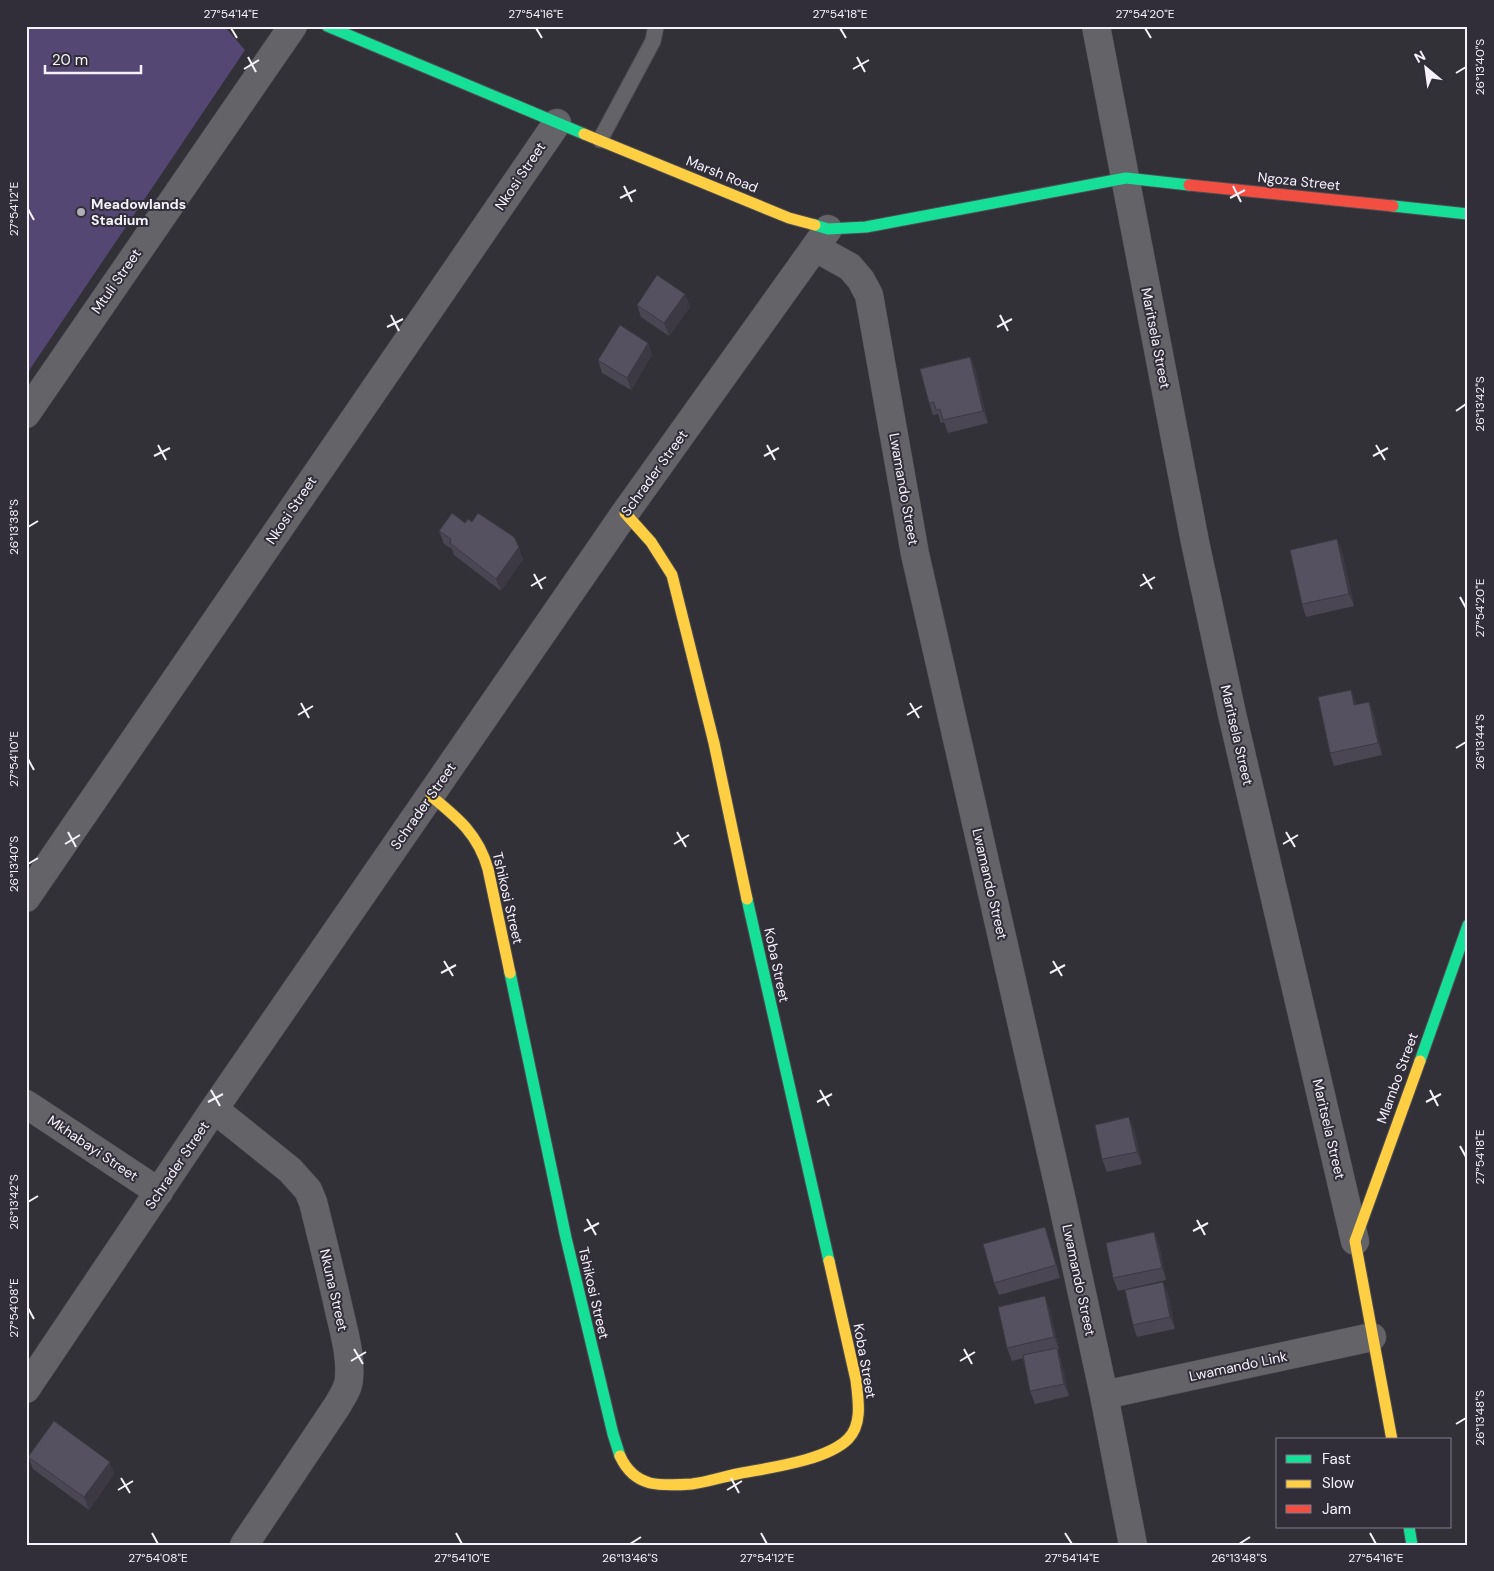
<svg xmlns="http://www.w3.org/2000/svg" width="1494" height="1571" viewBox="0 0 1494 1571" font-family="'DM Sans',sans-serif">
<rect width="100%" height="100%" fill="#323137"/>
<!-- green -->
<path fill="#554774" d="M26,26H224L245,50L26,375Z"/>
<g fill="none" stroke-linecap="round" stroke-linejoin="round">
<defs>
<path id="lane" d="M600,140L653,41L656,26"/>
<path id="street" d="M1096,26L1195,542L1232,714L1355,1241
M816,248L850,267L861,280L869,295L915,554L1062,1201L1104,1395L1133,1545
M26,414L293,26
M26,898L557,123
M26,1104L159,1192
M214,1109L290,1170L308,1190L313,1202C322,1238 331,1274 339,1310C344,1332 351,1355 349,1378C349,1388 342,1397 337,1406L244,1545
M26,1389L214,1109L625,513L828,229
M1104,1395L1372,1337"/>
<path id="fast" d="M327,26L584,134
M1393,206L1468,214
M815,225L828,229L866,227L1126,178L1189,185
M747,899L829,1261
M510,973L566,1238L613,1434L620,1456
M1420,1061L1468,925
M1409,1527L1412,1545"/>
<path id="slow" d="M584,134L789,218L815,225
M625,513L651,542L672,575L714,743L747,899
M431,796C458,818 478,834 488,869L510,973
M1392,1440L1355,1241L1420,1061
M620,1456C626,1469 635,1479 650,1483C663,1486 678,1485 692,1484C707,1482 722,1477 737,1474C767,1468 826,1461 848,1439C863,1424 858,1399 856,1380L829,1261"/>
<path id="jam" d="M1189,185L1393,206"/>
</defs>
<!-- lane casing -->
<use href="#lane" stroke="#4f4d53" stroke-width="17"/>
<!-- street casing -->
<use href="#street" stroke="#4f4d53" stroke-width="29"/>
<!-- fast casing -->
<use href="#fast" stroke="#4f4d53" stroke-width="13"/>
<!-- slow casing -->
<use href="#slow" stroke="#4f4d53" stroke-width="13"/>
<!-- jam casing -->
<use href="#jam" stroke="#4f4d53" stroke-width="13"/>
<!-- lane -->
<use href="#lane" stroke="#646367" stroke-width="15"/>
<!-- street -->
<use href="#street" stroke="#646367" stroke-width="28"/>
<!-- fast -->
<use href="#fast" stroke="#16e098" stroke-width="11"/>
<!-- slow -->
<use href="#slow" stroke="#ffcf43" stroke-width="11"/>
<!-- jam -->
<use href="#jam" stroke="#f24e42" stroke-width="11"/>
</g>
<!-- wall -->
<path fill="#4a4653" d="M685,294L690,307L669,336L641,317L637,305Z
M648,343L652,355L631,390L602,373L598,360Z
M970,357L975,369L988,423L948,433L944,422L941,423L938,414L933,415L929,403Z
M465,523L523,559L501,591L454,555L452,549L444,544L439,531Z
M1337,539L1342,552L1354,606L1306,617L1302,604Z
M1356,702V705L1369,702L1374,715L1382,755L1334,766L1330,753Z
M1129,1117L1134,1130L1142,1164L1107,1172L1102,1159Z
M1154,1232L1159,1245L1166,1280L1118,1291L1113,1278Z
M1049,1239L1060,1278L999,1295L994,1283Z
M1168,1294L1175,1329L1137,1337L1133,1325Z
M1049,1308L1059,1349L1058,1350L1061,1360L1069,1396L1035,1404L1030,1391L1023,1358L1012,1361L1007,1348Z
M28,1457L114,1474L89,1510L33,1469Z"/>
<!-- shaded-wall -->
<path fill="#3c3944" d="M685,294L690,307L669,336L664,323Z
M648,343L652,355L631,390L627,378Z
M970,357L975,369L988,423L983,411Z
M1337,539L1342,552L1354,606L1349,594Z
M519,547L523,559L501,591L496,579Z
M1351,690L1356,702L1359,718L1354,705Z
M1369,702L1374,715L1382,755L1378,743Z
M1129,1117L1134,1130L1142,1164L1137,1152Z
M1045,1227L1049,1239L1060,1278L1056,1265Z
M1154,1232L1159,1245L1166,1280L1162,1268Z
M1163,1282L1168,1294L1175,1329L1170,1317Z
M1045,1296L1049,1308L1059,1349L1054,1337Z
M1057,1348L1061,1360L1069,1396L1064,1384Z
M110,1462L114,1474L89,1510L84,1497Z"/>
<!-- building -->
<path fill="#565161" stroke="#3c3944" d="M657,275L685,294L664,323L637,305Z
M620,325L648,343L627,378L598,360Z
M970,357L983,411L943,420L940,409L936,410L934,402L929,403L920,369Z
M452,513L465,523L468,519L472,522L478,513L514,537L519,547L496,579L450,543L451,539L439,531Z
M1337,539L1349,594L1302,604L1290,550Z
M1351,690L1354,705L1369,702L1378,743L1330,753L1318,697Z
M1129,1117L1137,1152L1102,1159L1095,1125Z
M1045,1227L1056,1265L994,1283L983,1244Z
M1154,1232L1162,1268L1113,1278L1106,1243Z
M1163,1282L1170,1317L1133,1325L1125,1290Z
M1045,1296L1054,1337L1007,1348L998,1307Z
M1057,1348L1064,1384L1030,1391L1023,1355Z
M54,1421L110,1462L84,1497L28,1457Z"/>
<!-- ticks -->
<path fill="none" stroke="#f5f2fb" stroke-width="2" d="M231,28L237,38M536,28L542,38M840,28L846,38M1145,28L1151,38M248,57L256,72M857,57L865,72M244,69L259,60M853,69L869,60M1456,73L1466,67M624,186L632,202M1233,186L1241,202M620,198L636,190M1230,198L1245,190M28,209L34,220M391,315L399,331M1000,315L1008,331M387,327L403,319M997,327L1012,319M1456,411L1466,404M158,445L166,460M767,445L775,460M1376,445L1385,460M154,456L170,448M764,456L779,448M1373,456L1388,448M28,527L38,521M534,574L542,589M1143,574L1152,589M531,586L546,577M1140,586L1155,577M1460,597L1466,608M301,703L309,718M910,703L919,718M298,715L313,706M907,715L922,706M1456,748L1466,742M28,759L34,770M68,832L76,847M677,832L686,847M1286,832L1295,847M65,844L80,835M674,844L689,835M1283,844L1298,835M28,864L38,858M444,961L453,976M1053,961L1062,976M441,973L456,965M1050,973L1065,965M211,1090L220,1106M820,1090L829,1106M1430,1090L1438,1106M208,1102L223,1094M817,1102L832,1094M1426,1102L1441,1094M1460,1146L1466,1157M28,1202L38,1196M587,1219L596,1235M1197,1220L1205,1235M584,1231L599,1223M1193,1231L1208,1223M28,1308L34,1319M354,1349L363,1364M964,1349L972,1364M351,1361L366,1352M960,1361L975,1352M1456,1424L1466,1418M121,1478L130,1493M731,1478L739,1493M118,1490L133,1481M727,1490L742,1481M152,1533L158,1544M456,1533L462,1544M761,1533L767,1544M1065,1533L1072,1544M1370,1533L1376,1544M630,1544L641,1537M1239,1544L1250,1537"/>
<!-- markers -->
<circle fill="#b1aeb6" stroke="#312e3a" stroke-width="2" cx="81" cy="212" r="5"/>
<g text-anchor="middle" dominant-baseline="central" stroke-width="4" stroke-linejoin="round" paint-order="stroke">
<!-- street labels -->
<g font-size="14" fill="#f5f2fb" stroke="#312e3a">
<text transform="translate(722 174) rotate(22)">Marsh Road</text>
<text transform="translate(520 176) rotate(-56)">Nkosi Street</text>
<text transform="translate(1299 181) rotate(6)">Ngoza Street</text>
<text transform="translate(116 281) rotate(-55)">Mtuli Street</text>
<text transform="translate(1156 338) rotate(79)">Maritsela Street</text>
<text transform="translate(654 473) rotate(-54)">Schrader Street</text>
<text transform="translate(904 489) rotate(80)">Lwamando Street</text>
<text transform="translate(291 510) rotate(-56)">Nkosi Street</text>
<text transform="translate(1237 735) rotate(77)">Maritsela Street</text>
<text transform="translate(423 806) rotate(-55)">Schrader Street</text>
<text transform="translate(990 884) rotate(77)">Lwamando Street</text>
<text transform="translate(508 898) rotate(77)">Tshikosi Street</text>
<text transform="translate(777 965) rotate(78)">Koba Street</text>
<text transform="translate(1397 1078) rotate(-70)">Mlambo Street</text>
<text transform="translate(1329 1129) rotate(77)">Maritsela Street</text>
<text transform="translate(93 1148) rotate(34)">Mkhabayi Street</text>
<text transform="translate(177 1165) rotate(-56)">Schrader Street</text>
<text transform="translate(1079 1280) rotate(78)">Lwamando Street</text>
<text transform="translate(334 1290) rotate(77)">Nkuna Street</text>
<text transform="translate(594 1293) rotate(77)">Tshikosi Street</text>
<text transform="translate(865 1361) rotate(80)">Koba Street</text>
<text transform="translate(1238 1366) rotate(-12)">Lwamando Link</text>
</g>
<!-- poi labels -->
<g font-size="14" font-weight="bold" fill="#f5f2fb" stroke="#312e3a" text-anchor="start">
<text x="91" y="204">Meadowlands<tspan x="91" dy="16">Stadium</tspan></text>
</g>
</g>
<!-- border -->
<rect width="1494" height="1571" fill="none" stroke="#312e3a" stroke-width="55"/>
<!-- legend -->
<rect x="1276" y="1438" width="175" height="90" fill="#312e3a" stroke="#7f7c87"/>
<rect x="1286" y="1455" width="25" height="8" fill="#16e098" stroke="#7f7c87"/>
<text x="1322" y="1464" font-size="15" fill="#f5f2fb">Fast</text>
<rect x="1286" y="1480" width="25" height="8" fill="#ffcf43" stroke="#7f7c87"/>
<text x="1322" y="1488" font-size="15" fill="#f5f2fb">Slow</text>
<rect x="1286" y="1505" width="25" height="8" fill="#f24e42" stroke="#7f7c87"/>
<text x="1322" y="1514" font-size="15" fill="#f5f2fb">Jam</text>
<!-- north arrow -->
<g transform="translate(1426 68) rotate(331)" stroke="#312e3a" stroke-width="4" paint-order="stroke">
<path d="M0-4L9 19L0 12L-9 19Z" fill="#f5f2fb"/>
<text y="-8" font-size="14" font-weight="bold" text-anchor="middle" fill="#f5f2fb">N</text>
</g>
<!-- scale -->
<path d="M45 65v8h96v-8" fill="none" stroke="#f5f2fb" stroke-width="2.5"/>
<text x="52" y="65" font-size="15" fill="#f5f2fb" stroke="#312e3a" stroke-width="4" paint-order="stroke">20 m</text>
<rect x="28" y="28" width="1438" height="1516" fill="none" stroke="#f5f2fb" stroke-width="2"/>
<g font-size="12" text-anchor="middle" fill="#f5f2fb">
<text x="231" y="18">27°54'14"E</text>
<text x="536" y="18">27°54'16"E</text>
<text x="840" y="18">27°54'18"E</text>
<text x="1145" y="18">27°54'20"E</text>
<text transform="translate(1480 67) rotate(-90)" y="4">26°13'40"S</text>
<text transform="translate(14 209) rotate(-90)" y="4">27°54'12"E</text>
<text transform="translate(1480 404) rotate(-90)" y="4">26°13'42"S</text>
<text transform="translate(14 527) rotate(-90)" y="4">26°13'38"S</text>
<text transform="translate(1480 608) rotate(-90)" y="4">27°54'20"E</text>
<text transform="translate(1480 742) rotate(-90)" y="4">26°13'44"S</text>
<text transform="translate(14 759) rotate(-90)" y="4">27°54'10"E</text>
<text transform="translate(14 864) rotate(-90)" y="4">26°13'40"S</text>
<text transform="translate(1480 1157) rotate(-90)" y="4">27°54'18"E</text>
<text transform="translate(14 1202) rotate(-90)" y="4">26°13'42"S</text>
<text transform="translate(14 1308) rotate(-90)" y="4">27°54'08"E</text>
<text transform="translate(1480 1418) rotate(-90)" y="4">26°13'48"S</text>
<text x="158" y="1562">27°54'08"E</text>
<text x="462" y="1562">27°54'10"E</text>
<text x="630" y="1562">26°13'46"S</text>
<text x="767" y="1562">27°54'12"E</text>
<text x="1072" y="1562">27°54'14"E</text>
<text x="1239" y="1562">26°13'48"S</text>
<text x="1376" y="1562">27°54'16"E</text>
</g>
</svg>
